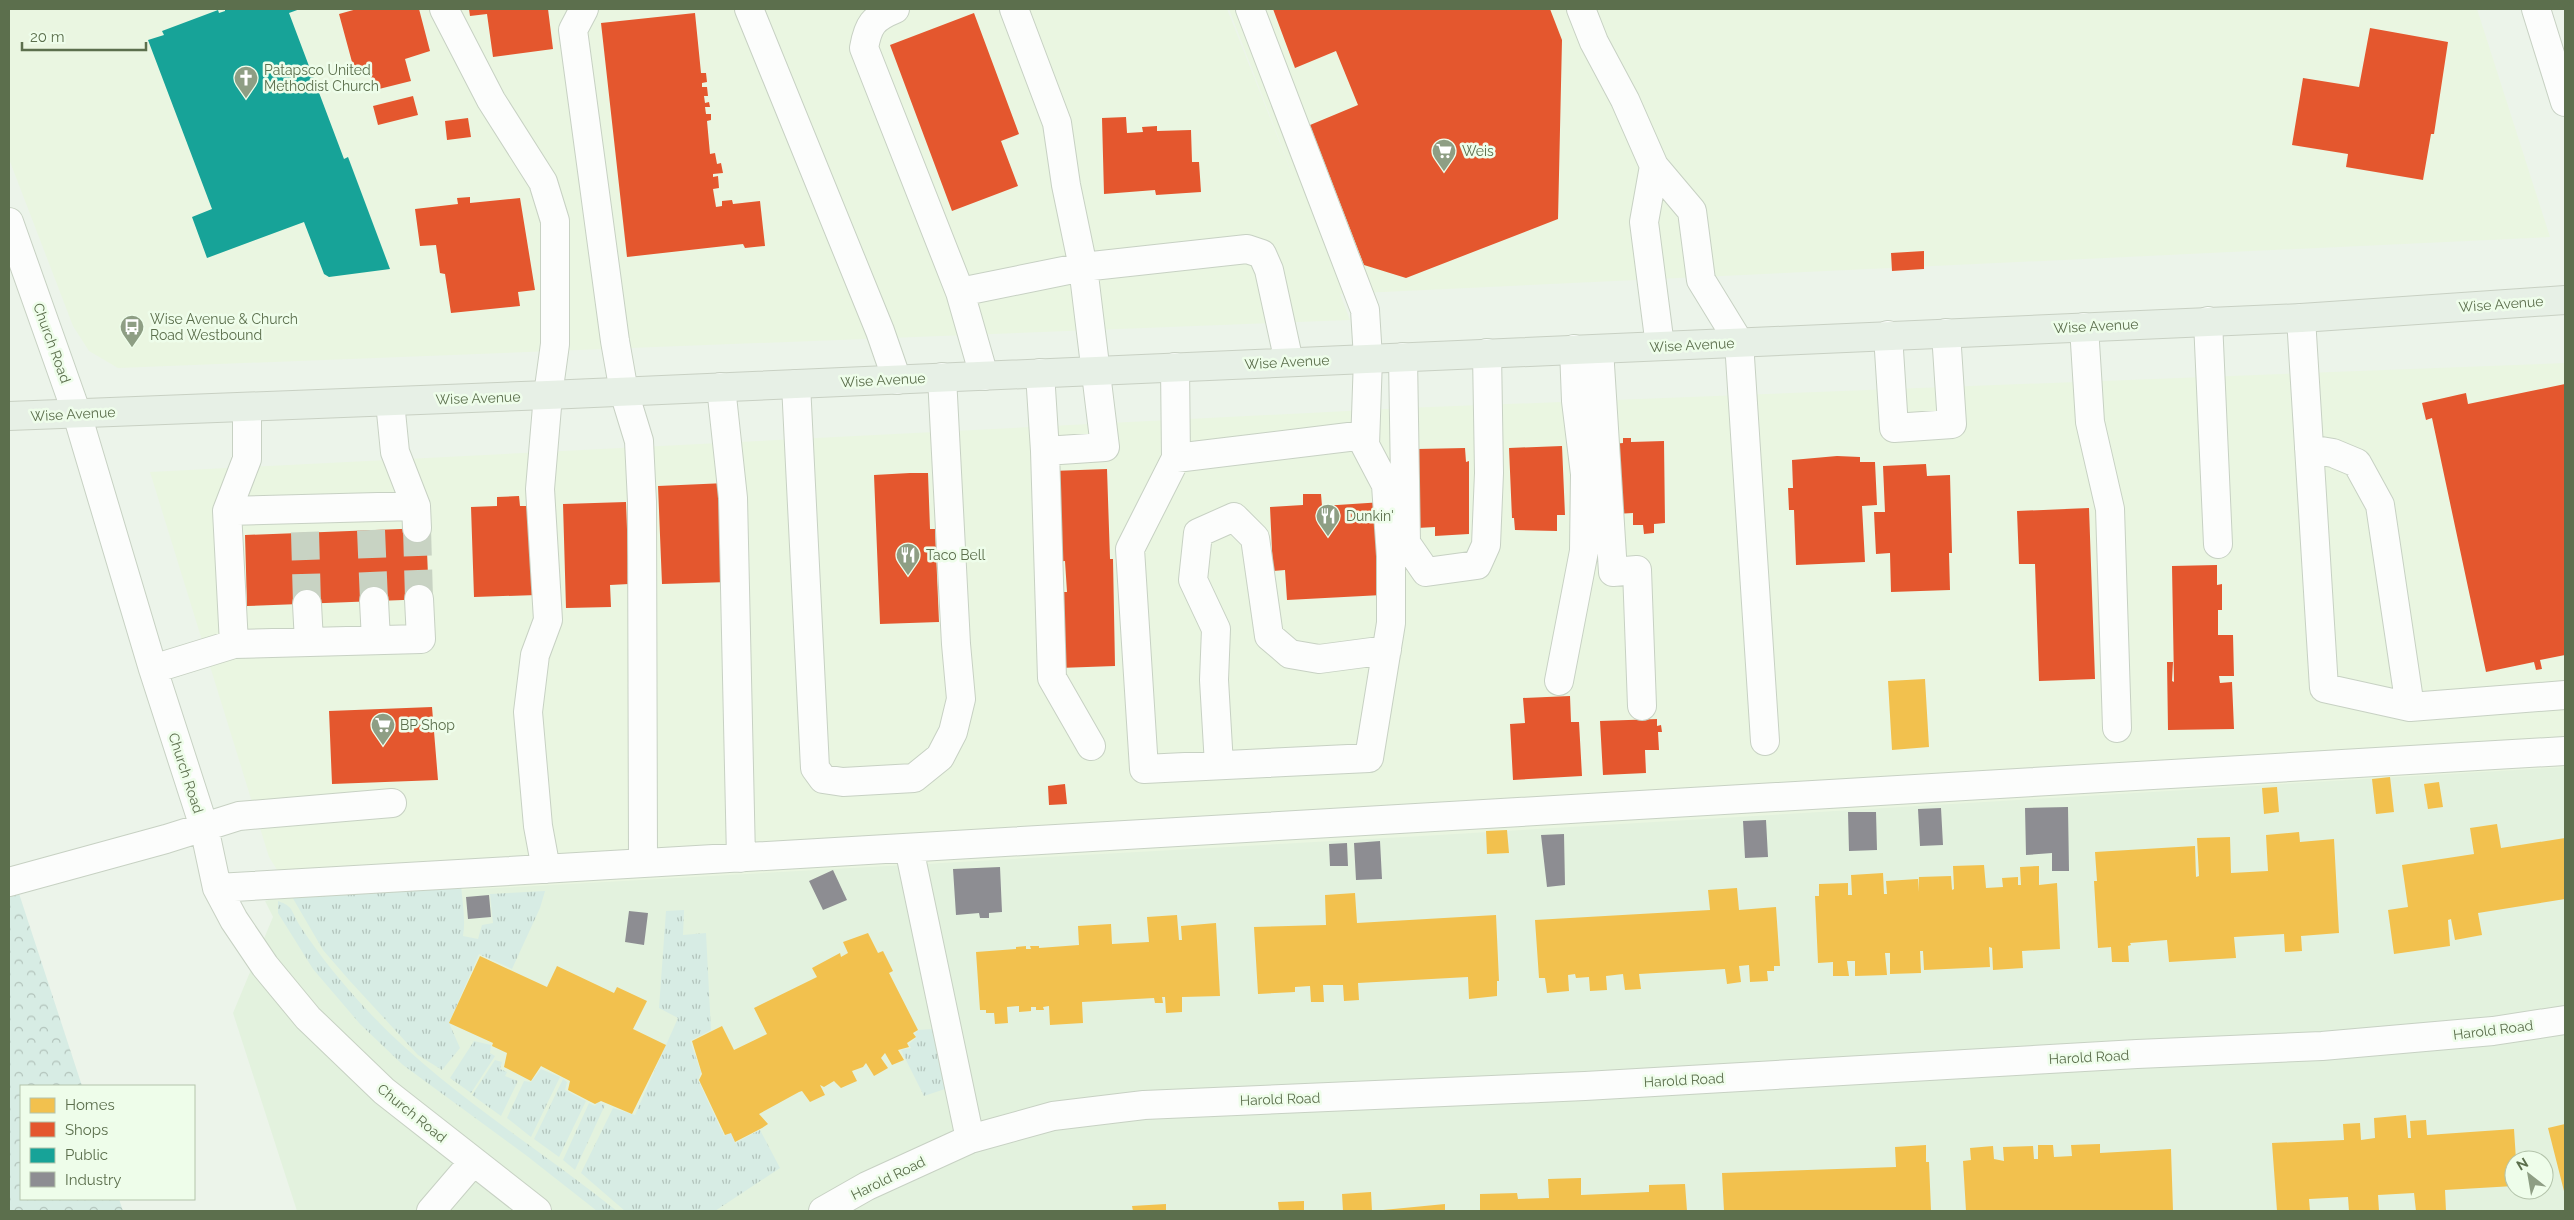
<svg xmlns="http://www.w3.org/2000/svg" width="2574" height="1220" viewBox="0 0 2574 1220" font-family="Raleway,sans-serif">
<defs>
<pattern id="grass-tufts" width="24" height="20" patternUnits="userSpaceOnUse" patternTransform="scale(1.25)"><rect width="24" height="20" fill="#d7ece4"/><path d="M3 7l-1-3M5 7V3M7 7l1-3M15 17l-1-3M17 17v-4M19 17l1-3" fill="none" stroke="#b2c3bb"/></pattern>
<pattern id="park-crowns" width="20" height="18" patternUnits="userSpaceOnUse" patternTransform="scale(1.25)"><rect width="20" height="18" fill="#d7ece4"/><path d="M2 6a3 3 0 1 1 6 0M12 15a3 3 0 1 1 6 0" fill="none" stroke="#b2c3bb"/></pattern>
</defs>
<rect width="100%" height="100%" fill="#ecf4ea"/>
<!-- residential -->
<path fill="#e3f2de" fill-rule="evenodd" d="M2565,756V1211H297L233,1013L273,917L265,901L281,896L939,863L944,855ZM2514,1160H2544V1190H2514Z"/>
<!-- commercial -->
<path fill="#eaf6e1" d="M9,9H1227L1299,191L1229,9H2477L2550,237L1340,294L1350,320L118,368L89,351L73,326L9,159Z
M2565,363V767L1422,836L337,897L286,884L269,857L150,472L1405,408Z"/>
<!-- grass -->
<path fill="url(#grass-tufts)" d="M461,884C462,901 466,919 463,936L478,939L482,925L493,923L490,894L545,891L540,908L512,969L479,954L449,1023L460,1048L442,1070L418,1055L349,980L323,950L291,895Z
M278,901C283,903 287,904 291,909C294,914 296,920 300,926C319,955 342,983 366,1009C439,1088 533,1144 617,1211H597L527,1156L403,1065L360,1024L313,969L278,913Z
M684,910L683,935L706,933L711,1030L690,1041L701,1072L698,1080L724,1136L731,1133L735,1143L760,1130L780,1168L715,1211H625L581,1173L613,1108L635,1115L678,1018L659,1008L666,911Z
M934,1029L948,1088L924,1096L901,1050L911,1048L909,1044L916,1038L915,1034L918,1030Z
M474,1041L491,1045L490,1053L495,1056L471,1093L450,1078Z
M495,1060L502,1062L500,1069L507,1072L505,1076L518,1081L501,1116L472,1095Z
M541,1069L560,1077L531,1137L507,1118L524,1081L531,1082Z
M563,1079L567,1082L565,1090L586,1101L559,1157L534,1139Z
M598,1102L605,1105L575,1170L563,1160L589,1103L595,1106Z"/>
<!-- park -->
<path fill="url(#park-crowns)" d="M9,863L82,1086H21V1199H119L123,1211H9Z"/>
<!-- homes -->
<path fill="#f2c14e" d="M1925,679L1929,747L1892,750L1888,681Z
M2390,777L2394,812L2376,814L2372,779Z
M2439,782L2443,807L2428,809L2424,784Z
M2277,787L2279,812L2264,814L2262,788Z
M2497,824L2501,848L2565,838V899L2478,913L2482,935L2455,940L2451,919L2448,920L2450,946L2394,954L2388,910L2408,907L2402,865L2474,854L2470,828Z
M1507,830L1509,853L1487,854L1486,831Z
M2299,832L2300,842L2334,839L2339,933L2301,936L2302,951L2285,952L2284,934L2234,937L2236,958L2169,962L2167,940L2130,943L2131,945L2128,946L2129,962H2112L2111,947L2098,948L2094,881H2097L2095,852L2195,846L2196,877L2199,876L2197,838L2230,837L2231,873L2268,871L2266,835Z
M1984,865L1986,888L2003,887L2002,878L2018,877V885H2021L2020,867L2039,866V885L2057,883L2060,949L2022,951L2023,968L1993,970L1992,948L1989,947L1990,967L1924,970L1923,951H1920L1921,973L1890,974V953H1885L1887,975L1855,976V961H1847L1849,976H1833V962L1818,963L1815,896H1819V884L1848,883V895H1852L1851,875L1883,873L1884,894H1887L1886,881L1918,879V892L1919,877L1951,876L1952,890L1954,889L1953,866Z
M1737,888L1739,910L1776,907L1780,966H1774V971H1767L1768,981L1750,982L1749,965L1739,966L1741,982L1727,984L1725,969L1639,974L1641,989L1625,990L1623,974L1606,976L1607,990L1590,991L1589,977L1576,978L1575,974L1568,975L1569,991L1547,993L1545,978H1539L1535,920L1710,910L1708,890Z
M1355,893L1357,923L1496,915L1499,981H1497V996L1469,999L1468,977L1358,983L1359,1000L1344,1001L1343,985H1323L1324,1002H1311L1310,986L1295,987V992L1258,994L1254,927L1326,925L1325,895Z
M1177,915L1179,940H1182L1181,926L1216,923L1220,996L1182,997V1012L1166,1013L1165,997H1162L1163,1003H1155L1154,998L1082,1002L1083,1023L1050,1025L1049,1006L1043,1007L1044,1010H1036V1007H1031V1011L1019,1012V1006L1007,1007L1008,1023L995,1024L994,1013H986V1010H980L976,952L1016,949V947L1026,946V949H1031L1030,946H1039V948L1079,945L1078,926L1111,924L1112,944L1149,942L1147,917Z
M868,933L878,953L883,951L893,971L889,973L918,1030L913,1033L916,1037L907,1043L909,1047L898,1050L904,1060L892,1065L885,1053L881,1058L888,1068L874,1076L866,1063L863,1067L852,1071L857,1081L841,1088L834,1081L824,1087L820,1085L825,1095L810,1102L802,1091L799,1092L759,1114L768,1124L762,1128L735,1142L731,1133L725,1135L699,1080L702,1074L692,1041L722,1026L734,1050L767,1034L754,1008L817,977L812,968L840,953L841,957L848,953L843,942Z
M480,956L547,987L557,966L614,993L617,987L647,1001L633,1029L666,1045L632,1114L601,1101L595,1104L589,1101L568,1090L570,1081L541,1066L531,1081L504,1067L507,1053L492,1046L493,1043L449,1023Z
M2406,1115L2408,1138H2411L2410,1121L2426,1120L2427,1135L2514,1129L2516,1160H2514V1186L2445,1190L2446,1211H2416L2414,1193L2378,1195L2379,1211H2349L2348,1197L2309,1199L2310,1211H2277L2272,1143L2344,1140L2343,1124L2360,1123L2361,1140L2375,1138L2374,1118Z
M2565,1124V1195L2548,1128Z
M2100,1144V1153L2171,1149L2173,1211H1966L1963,1161L1971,1160L1970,1148L1993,1146L1994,1159L2004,1161L2003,1147L2033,1146L2034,1159H2038V1145H2053L2054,1157L2072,1156L2071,1145Z
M1926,1145V1162H1929L1931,1211H1724L1722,1173L1896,1167L1895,1147Z
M1581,1178V1195L1649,1192V1185L1685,1184L1687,1211H1480V1194L1517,1193L1518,1199L1549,1198L1548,1179Z
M1371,1192L1372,1211H1343L1342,1194Z
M1304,1201V1211H1279L1278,1202Z
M1166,1204V1211H1133L1132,1206Z
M1445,1204V1211H1384L1383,1210Z"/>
<!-- shops -->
<path fill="#e4572e" d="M357,9H419L430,51L405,59L411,81L375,90L369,69L355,73L339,14Z
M469,9H548L553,49L493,57L487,14L470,16Z
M1273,9H1550L1562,40L1558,219L1406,278L1364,265L1310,125L1358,105L1336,51L1295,68Z
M695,13L701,73H706L707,82L702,83V87H707L708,96H704L705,103L709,102L710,107H705L706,114H711V120L707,121L710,154L715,153L717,164L721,163L723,173L713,174V177L718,176L719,188L713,189L716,207L722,206V201L732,200L733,204L760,201L765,246L745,248L743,244L627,257L601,23Z
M974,13L1019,134L1001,141L1018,186L952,211L890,45Z
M2370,28L2448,42L2434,134H2431L2423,180L2346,167L2348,154L2292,145L2303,78L2359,87Z
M413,96L418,115L378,125L373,106Z
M1126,117L1127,133L1143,132L1142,127L1157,126V131L1191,130L1192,162H1199L1201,192L1156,195L1155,190L1104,194L1102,118Z
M468,118L471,137L447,140L445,121Z
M470,197V203L520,198L535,290L518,292L520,306L451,313L445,274L440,273L436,245L420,246L415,209L458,204L457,198Z
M1924,251V269L1892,271L1891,253Z
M2565,384V655L2540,660L2542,669L2536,670L2534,662L2486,672L2432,418L2426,420L2422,403L2466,393L2468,404Z
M1623,438H1631V442L1664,441L1665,523L1654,524V533L1644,534L1643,525H1633V513L1615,514L1612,444L1623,443Z
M1562,446L1565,515H1557V531L1515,530L1514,518H1512L1509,448Z
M1465,448L1466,462L1469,461V534L1435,536V527L1417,528V449Z
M1837,456L1860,457V462H1875L1877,505L1862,506L1865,562L1796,565L1794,510H1789L1788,488H1793L1792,460Z
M1926,464L1927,476L1950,475L1952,553H1949L1950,590L1891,592L1890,553L1876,554L1874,512H1885L1883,466Z
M1107,469L1110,559H1113L1115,666L1059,668L1053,592H1067L1065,561L1055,562L1052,471Z
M910,473H928L930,529H935L939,622L880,624L874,475Z
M726,483L729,582L662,584L658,486Z
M1303,494H1321L1322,506L1383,502L1382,595L1287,600L1285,570L1273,571L1270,507L1303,505Z
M519,496L520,506H535L537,595L474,597L471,507L497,506V497Z
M626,502L629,584L610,585L611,607L566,608L563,504Z
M2089,508L2095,679L2039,681L2035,564H2019L2017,511Z
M426,528L429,599L247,606L245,535Z
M2217,565V585L2222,584V610H2218V635H2233L2234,676H2219L2220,683L2232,682L2234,729L2168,730L2167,662H2173L2172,681L2174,682L2172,566Z
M1570,696L1571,722H1579L1582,776L1513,780L1510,724L1525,723L1523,698Z
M432,707L438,780L332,784L329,711Z
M1657,719V726L1661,725L1662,732H1658L1659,750H1645L1646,773L1603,775L1600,721Z
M1065,784L1067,804L1049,805L1048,786Z"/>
<!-- public -->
<path fill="#17a398" d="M225,9H300L289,13L344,159L348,157L390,269L329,277L324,274L304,222L207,258L192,217L212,209L148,40L164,35L162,31L218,10L219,13L225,11Z"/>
<!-- industry -->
<path fill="#8d8d92" d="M2068,807L2069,871H2052V853L2026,855L2025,808Z
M1941,808L1943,845L1920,846L1918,809Z
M1848,812H1876L1877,850L1849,851Z
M1766,820L1768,857L1745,858L1743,821Z
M1564,834L1565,885L1547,887L1541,835Z
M1380,841L1382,879L1356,880L1354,843Z
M1347,843L1348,866H1330L1329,844Z
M1000,867L1002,912L989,913V918H980L979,913L956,915L953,869Z
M833,870L847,900L823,910L809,881Z
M489,895L491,917L468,919L466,897Z
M629,911L648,913L644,945L625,942Z"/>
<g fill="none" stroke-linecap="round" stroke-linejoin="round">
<!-- minor-tunnel -->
<path stroke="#c8d3c3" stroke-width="28" stroke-dasharray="28 14" stroke-linecap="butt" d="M417,528L419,599
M371,530L374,601
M305,532L307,604"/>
<defs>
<path id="minor" d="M444,9L491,100L543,182L555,221V344L548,395L540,489L548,620L535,655L528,712L538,826L546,869
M584,9L573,30L615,341L624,392L639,441L642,502L643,863
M749,9L880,331L897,380
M895,9C873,18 868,25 864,48L960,292L984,376
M1581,9L1594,42L1625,100L1654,166L1692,211L1701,280L1739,342L1765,741
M2536,9L2565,102
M1654,166L1644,222L1660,346
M9,222L77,414L153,669L204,827L217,888L234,920L265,966L308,1018L384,1091L537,1211
M960,292L1083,267L1066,185L1057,123L1014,9
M2301,318L2324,688L2410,707
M2208,321L2218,544
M2084,327L2090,422L2110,509L2117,728
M1888,335L1894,428L1952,424L1946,333
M1599,349L1613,572L1637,570L1642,706
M1403,357L1406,543L1426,572L1477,565L1486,545L1489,473L1487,353
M1175,367L1176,458L1130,549L1144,769L1369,758L1391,623V556L1386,485L1365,445L1368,358L1365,310L1250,9
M1040,373L1045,451
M796,384L815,768L823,779L843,782L914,778L940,757L953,732L961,699L956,644L942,377
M721,387L733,498L741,858
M390,402L395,452L416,506
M2309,449L2333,453L2357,463L2380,505L2410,707L2565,695
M1176,458L1365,435
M227,511L247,459V407
M374,601L376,640
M307,604L309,642
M234,644L227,511L416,506L417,528
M153,669L234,644L421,639L419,599
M1559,681L1584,551L1585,474L1576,401L1574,349
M1091,746L1052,678L1045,451L1105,447L1083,267L1247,249L1262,254L1269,270L1289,362
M1219,765L1214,680L1216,629L1193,580L1198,533L1234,517L1255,538L1269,636L1290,654L1319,659L1387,650
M909,848L970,1139
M9,882L166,839L239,816L392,803
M217,888L2565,751
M431,1211L473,1162
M823,1211L867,1186L970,1139L1053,1116L1144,1105L1585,1086L2137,1054L2322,1046L2493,1031L2565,1020"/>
<path id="major" d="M9,416L548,395L2301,318L2565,300"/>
</defs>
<!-- minor casing -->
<use href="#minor" stroke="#c7d1c3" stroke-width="30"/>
<!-- major casing -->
<use href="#major" stroke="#c8d0c3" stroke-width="30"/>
<!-- minor -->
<use href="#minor" stroke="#fcfdfc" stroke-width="28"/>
<!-- major -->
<use href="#major" stroke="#e7f0e6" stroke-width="28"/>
</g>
<!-- icons -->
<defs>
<symbol id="church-pin" viewBox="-11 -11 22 30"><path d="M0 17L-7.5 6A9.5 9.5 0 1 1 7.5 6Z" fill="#8e9e84" stroke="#eefdea"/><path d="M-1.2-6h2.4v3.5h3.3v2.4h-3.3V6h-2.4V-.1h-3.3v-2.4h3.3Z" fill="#fff"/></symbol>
<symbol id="supermarket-pin" viewBox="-11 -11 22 30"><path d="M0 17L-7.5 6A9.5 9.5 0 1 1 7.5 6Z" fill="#8e9e84" stroke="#eefdea"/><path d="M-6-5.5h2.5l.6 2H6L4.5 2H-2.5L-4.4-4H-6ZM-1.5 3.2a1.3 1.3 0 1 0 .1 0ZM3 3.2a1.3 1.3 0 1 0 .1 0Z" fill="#fff"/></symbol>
<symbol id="bus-pin" viewBox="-11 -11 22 30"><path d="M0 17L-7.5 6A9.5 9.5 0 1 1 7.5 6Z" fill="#8e9e84" stroke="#eefdea"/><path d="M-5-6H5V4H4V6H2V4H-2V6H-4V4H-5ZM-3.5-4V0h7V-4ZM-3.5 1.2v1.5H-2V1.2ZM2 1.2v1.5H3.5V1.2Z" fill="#fff"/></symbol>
<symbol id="restaurant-pin" viewBox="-11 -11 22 30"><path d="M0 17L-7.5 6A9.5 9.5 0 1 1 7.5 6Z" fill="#8e9e84" stroke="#eefdea"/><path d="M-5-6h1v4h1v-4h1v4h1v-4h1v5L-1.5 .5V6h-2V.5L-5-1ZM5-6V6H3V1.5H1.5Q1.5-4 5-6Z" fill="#fff"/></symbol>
</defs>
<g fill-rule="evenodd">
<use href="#church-pin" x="232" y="64" width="28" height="38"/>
<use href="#supermarket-pin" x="1430" y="137" width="28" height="38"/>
<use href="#bus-pin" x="118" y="313" width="28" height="38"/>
<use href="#restaurant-pin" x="1314" y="502" width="28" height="38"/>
<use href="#restaurant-pin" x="894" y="541" width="28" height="38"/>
<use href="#supermarket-pin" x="369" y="711" width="28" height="38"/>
</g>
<g text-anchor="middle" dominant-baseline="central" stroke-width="5" stroke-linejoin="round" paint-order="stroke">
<!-- poi labels -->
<g font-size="14" fill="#5c6f4d" stroke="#eefdea" text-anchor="start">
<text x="264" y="70">Patapsco United<tspan x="264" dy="16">Methodist Church</tspan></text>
<text x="1462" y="151">Weis</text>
<text x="150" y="319">Wise Avenue &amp; Church<tspan x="150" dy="16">Road Westbound</tspan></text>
<text x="1346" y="516">Dunkin'</text>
<text x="926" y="555">Taco Bell</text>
<text x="400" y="725">BP Shop</text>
</g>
<!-- street labels -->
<g font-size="14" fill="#5c6f4d" stroke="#eefdea">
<text transform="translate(2501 304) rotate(-4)">Wise Avenue</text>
<text transform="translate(2096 326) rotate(-3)">Wise Avenue</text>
<text transform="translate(52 343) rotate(70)">Church Road</text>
<text transform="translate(1692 345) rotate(-3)">Wise Avenue</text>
<text transform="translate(1287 362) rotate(-3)">Wise Avenue</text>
<text transform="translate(883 380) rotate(-3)">Wise Avenue</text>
<text transform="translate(478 398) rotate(-2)">Wise Avenue</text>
<text transform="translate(73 414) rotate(-3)">Wise Avenue</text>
<text transform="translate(186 773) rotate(72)">Church Road</text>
<text transform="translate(2493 1030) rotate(-7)">Harold Road</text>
<text transform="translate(2089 1057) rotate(-3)">Harold Road</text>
<text transform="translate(1684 1080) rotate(-3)">Harold Road</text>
<text transform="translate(1280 1099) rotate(-2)">Harold Road</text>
<text transform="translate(412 1113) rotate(39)">Church Road</text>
<text transform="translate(888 1178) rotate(-26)">Harold Road</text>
</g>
</g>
<!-- border -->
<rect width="2574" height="1220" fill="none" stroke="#5c6f4d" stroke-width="20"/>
<!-- legend -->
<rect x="20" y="1085" width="175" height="115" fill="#eefdea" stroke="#b4c4ab"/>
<rect x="30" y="1098" width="25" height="15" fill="#f2c14e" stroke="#b4c4ab"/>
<text x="65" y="1110" font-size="15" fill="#5c6f4d">Homes</text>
<rect x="30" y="1122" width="25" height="15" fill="#e4572e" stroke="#b4c4ab"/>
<text x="65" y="1135" font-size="15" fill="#5c6f4d">Shops</text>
<rect x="30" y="1148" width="25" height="15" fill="#17a398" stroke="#b4c4ab"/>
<text x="65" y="1160" font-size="15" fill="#5c6f4d">Public</text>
<rect x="30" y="1172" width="25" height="15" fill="#8d8d92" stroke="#b4c4ab"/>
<text x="65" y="1185" font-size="15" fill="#5c6f4d">Industry</text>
<!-- north arrow -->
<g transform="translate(2529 1175) rotate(329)"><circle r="24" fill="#eefdea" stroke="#b4c4ab"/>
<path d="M0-4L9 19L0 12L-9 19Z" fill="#8e9e84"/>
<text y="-8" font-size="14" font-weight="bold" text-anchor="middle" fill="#5c6f4d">N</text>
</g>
<!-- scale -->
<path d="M22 42v8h124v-8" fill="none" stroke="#5c6f4d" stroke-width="2.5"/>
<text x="30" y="42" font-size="15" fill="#5c6f4d" stroke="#eefdea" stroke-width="4" paint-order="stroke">20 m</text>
</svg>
